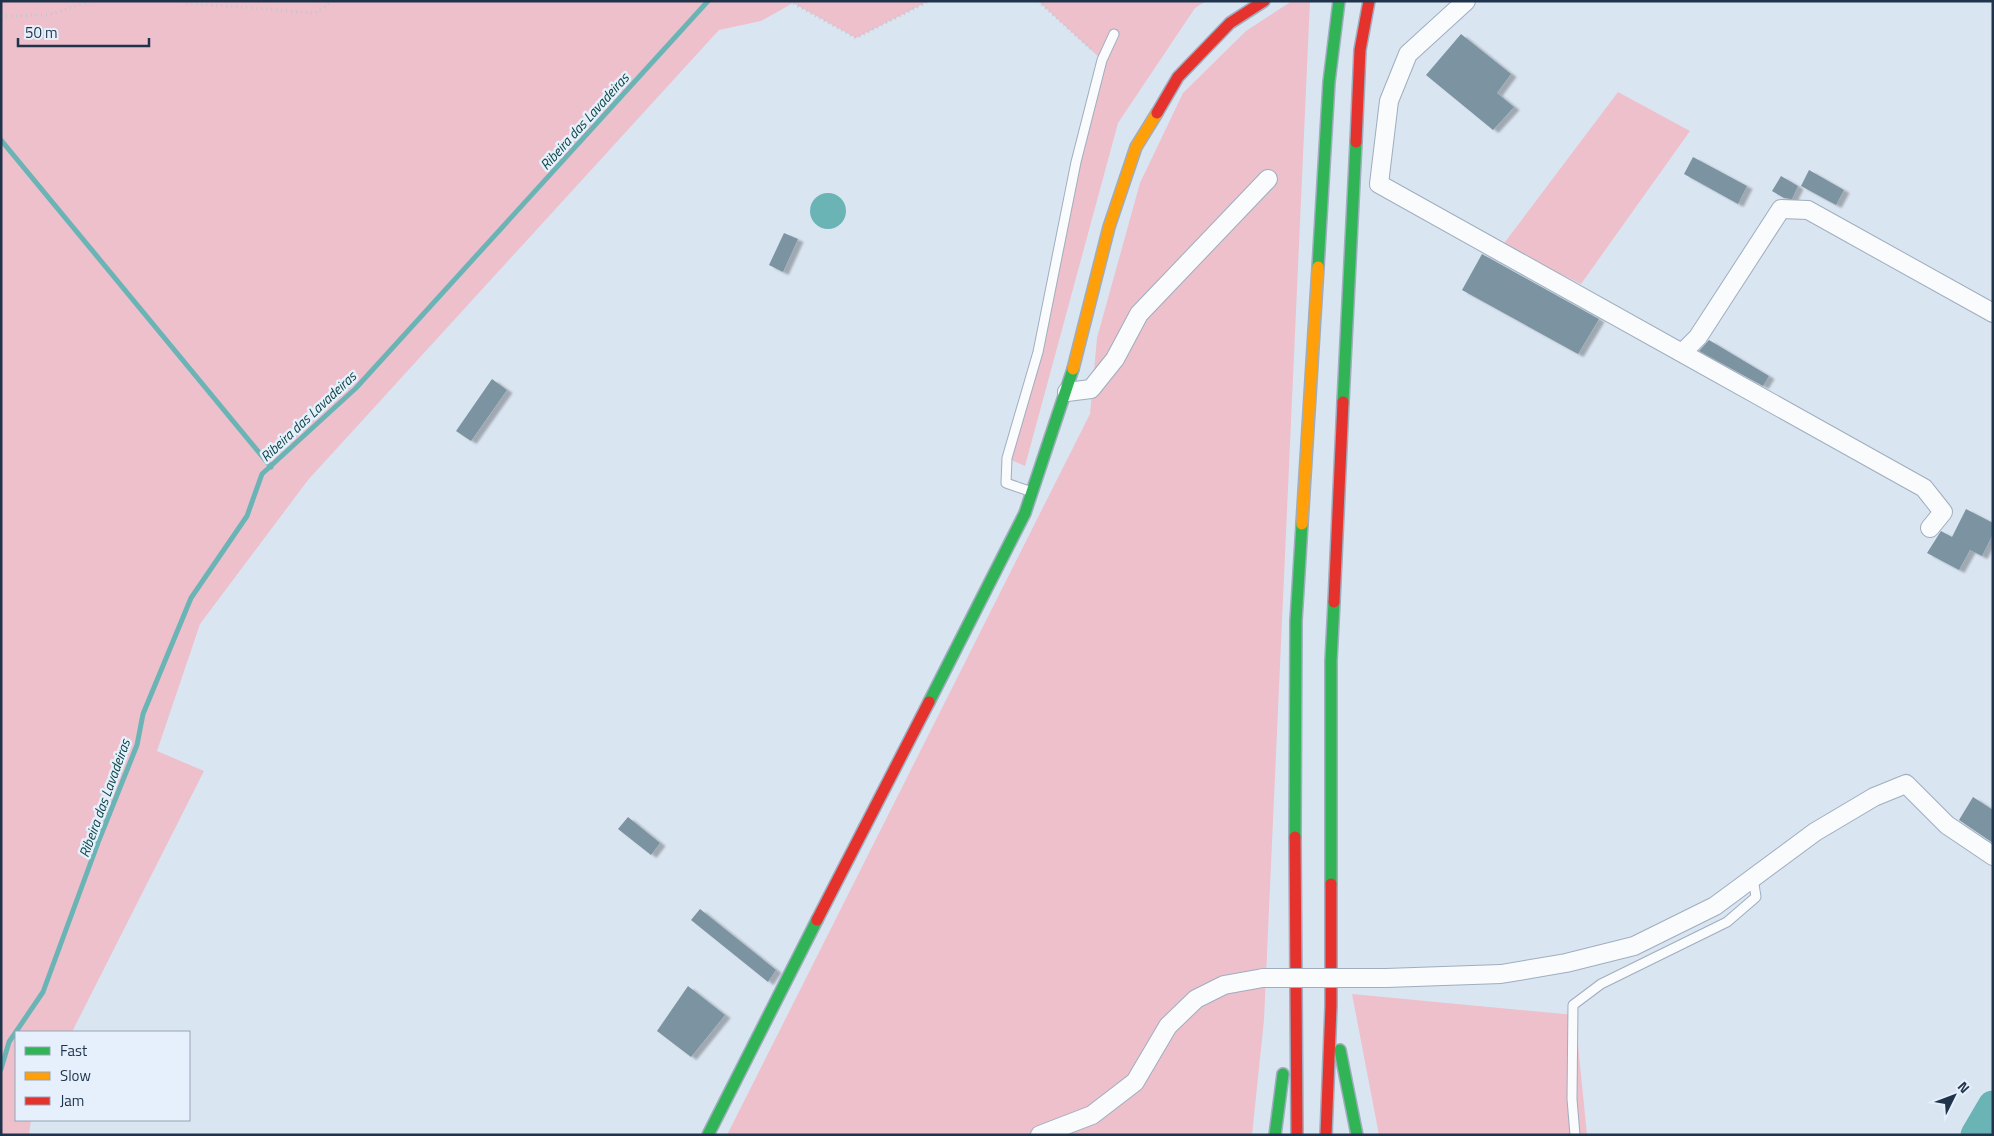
<svg xmlns="http://www.w3.org/2000/svg" width="1994" height="1136" viewBox="0 0 1994 1136" font-family="'Titillium Web',sans-serif">
<defs>
<filter id="shadow"><feDropShadow dx="5.5" dy="3" stdDeviation="1" flood-color="#0004"/></filter>
</defs>
<rect width="100%" height="100%" fill="#dae5f2"/>
<!-- green -->
<path fill="#edc0cc" d="M1,1H929L856,38L793,3L761,21L719,30L308,480L200,624L157,751L204,771L72,1032H16V1120H31L29,1135H1Z
M1038,1H1206L1195,8L1118,123L1025,466L1007,458L1038,352L1102,60Z
M1292,1H1310L1264,1020L1252,1135H727L1090,414L1097,338L1140,183L1183,93L1246,31Z
M1618,92L1690,131L1581,284L1502,246Z
M1352,994L1575,1015L1587,1135H1379Z"/>
<!-- water -->
<path fill="#6bb4b6" d="M810 211a18 18 0 1 1 36 0a18 18 0 1 1-36 0Z"/>
<g fill="none" stroke-linecap="round" stroke-linejoin="round">
<!-- stream -->
<path stroke="#6bb4b6" stroke-width="5" d="M1,140L271,467
M1,1069L9,1042L43,992L99,840L137,745L143,714L191,598L247,516L262,474L356,388L708,1"/>
<!-- river -->
<path stroke="#6bb4b6" stroke-width="31" d="M1976,1135L1993,1106"/>
</g>
<!-- building -->
<path fill="#7b94a1" filter="url(#shadow)" d="M1461,34L1511,74L1497,93L1514,107L1493,130L1426,75Z
M1693,157L1747,186L1738,204L1684,174Z
M1809,170L1844,190L1836,205L1801,186Z
M1781,176L1798,186L1792,199L1784,198L1772,191Z
M784,233L798,239L783,272L769,265Z
M1482,254L1599,319L1578,354L1462,290Z
M1709,340L1769,376L1763,386L1699,351Z
M492,379L507,390L471,441L456,431Z
M1966,509L1993,523V534L1982,556L1970,550L1959,570L1927,553L1941,531L1952,537Z
M1973,797L1993,810V843L1959,820Z
M628,817L660,843L651,855L618,829Z
M700,909L776,970L768,982L691,920Z
M688,986L725,1015L691,1057L657,1031Z"/>
<g fill="none" stroke-linecap="round" stroke-linejoin="round">
<defs>
<path id="lane" d="M1032,492L1006,483L1007,458L1038,352L1076,162L1102,60L1114,34
M1575,1135L1572,1099L1573,1005L1601,984L1727,922L1756,897L1753,878"/>
<path id="street" d="M1466,1L1408,54L1389,101L1379,184L1682,353L1698,337L1781,209L1808,210L1993,313
M1682,353L1924,488L1943,512L1930,528
M1067,392L1091,389L1115,359L1139,314L1268,179
M1386,978L1501,974L1566,963L1634,946L1715,906L1815,832L1874,797L1906,784L1947,825L1993,856
M1040,1135L1092,1115L1135,1082L1168,1026L1196,999L1224,985L1263,978"/>
<path id="fast" d="M1318,267L1329,82L1339,1
M1343,402L1356,142
M929,702L1025,513L1073,369
M1295,837L1296,621L1302,524
M1331,884V661L1334,602
M1340,1050L1357,1135
M708,1135L817,920
M1275,1135L1283,1074"/>
<path id="slow" d="M1073,369L1109,227L1136,147L1157,113
M1302,524L1318,267"/>
<path id="jam" d="M1157,113L1178,77L1230,23L1264,1
M1356,142L1360,50L1369,1
M1334,602L1343,402
M1295,837L1297,1135
M817,920L929,702
M1326,1135L1331,1006V884"/>
</defs>
<!-- lane casing -->
<use href="#lane" stroke="#9fadbe" stroke-width="11"/>
<!-- street casing -->
<use href="#street" stroke="#9fadbe" stroke-width="20"/>
<!-- fast casing -->
<use href="#fast" stroke="#9fadbe" stroke-width="14"/>
<!-- slow casing -->
<use href="#slow" stroke="#9fadbe" stroke-width="14"/>
<!-- jam casing -->
<use href="#jam" stroke="#9fadbe" stroke-width="14"/>
<!-- path -->
<path stroke="#c1c7ce" stroke-width="3" stroke-dasharray="1 4" stroke-linecap="butt" d="M182,1L185,3L315,13L333,1
M789,1L856,38L929,1
M1038,1L1093,51
M1,16L47,15L92,1"/>
<!-- lane -->
<use href="#lane" stroke="#f9fbfd" stroke-width="9"/>
<!-- street -->
<use href="#street" stroke="#f9fbfd" stroke-width="18"/>
<!-- fast -->
<use href="#fast" stroke="#30b455" stroke-width="11"/>
<!-- slow -->
<use href="#slow" stroke="#ff9f0a" stroke-width="11"/>
<!-- jam -->
<use href="#jam" stroke="#e5322d" stroke-width="11"/>
<defs>
<path id="street-bridge" d="M1263,978H1386"/>
</defs>
<!-- street-bridge casing -->
<use href="#street-bridge" stroke="#9fadbe" stroke-width="20" stroke-linecap="butt"/>
<!-- street-bridge -->
<use href="#street-bridge" stroke="#f9fbfd" stroke-width="18"/>
</g>
<g text-anchor="middle" dominant-baseline="central" stroke-width="5" stroke-linejoin="round" paint-order="stroke">
<!-- water labels -->
<g font-size="14" font-style="italic" fill="#0c4746" stroke="#e6f0fc">
<text transform="translate(584 121) rotate(-48)">Ribeira das Lavadeiras</text>
<text transform="translate(308 416) rotate(-43)">Ribeira das Lavadeiras</text>
<text transform="translate(104 798) rotate(-70)">Ribeira das Lavadeiras</text>
</g>
</g>
<!-- border -->
<rect width="1994" height="1136" fill="none" stroke="#1f334a" stroke-width="5"/>
<!-- legend -->
<rect x="15" y="1031" width="175" height="90" fill="#e6f0fc" stroke="#96a4b5"/>
<rect x="25" y="1047" width="25" height="8" fill="#30b455" stroke="#96a4b5"/>
<text x="60" y="1056" font-size="15" fill="#1f334a">Fast</text>
<rect x="25" y="1072" width="25" height="8" fill="#ff9f0a" stroke="#96a4b5"/>
<text x="60" y="1081" font-size="15" fill="#1f334a">Slow</text>
<rect x="25" y="1097" width="25" height="8" fill="#e5322d" stroke="#96a4b5"/>
<text x="60" y="1106" font-size="15" fill="#1f334a">Jam</text>
<!-- north arrow -->
<g transform="translate(1954 1096) rotate(48)" stroke="#e6f0fc" stroke-width="4" paint-order="stroke">
<path d="M0-4L9 19L0 12L-9 19Z" fill="#1f334a"/>
<text y="-8" font-size="14" font-weight="bold" text-anchor="middle" fill="#1f334a">N</text>
</g>
<!-- scale -->
<path d="M18 38v8h131v-8" fill="none" stroke="#1f334a" stroke-width="2.5"/>
<text x="25" y="38" font-size="15" fill="#1f334a" stroke="#e6f0fc" stroke-width="4" paint-order="stroke">50 m</text>
</svg>
